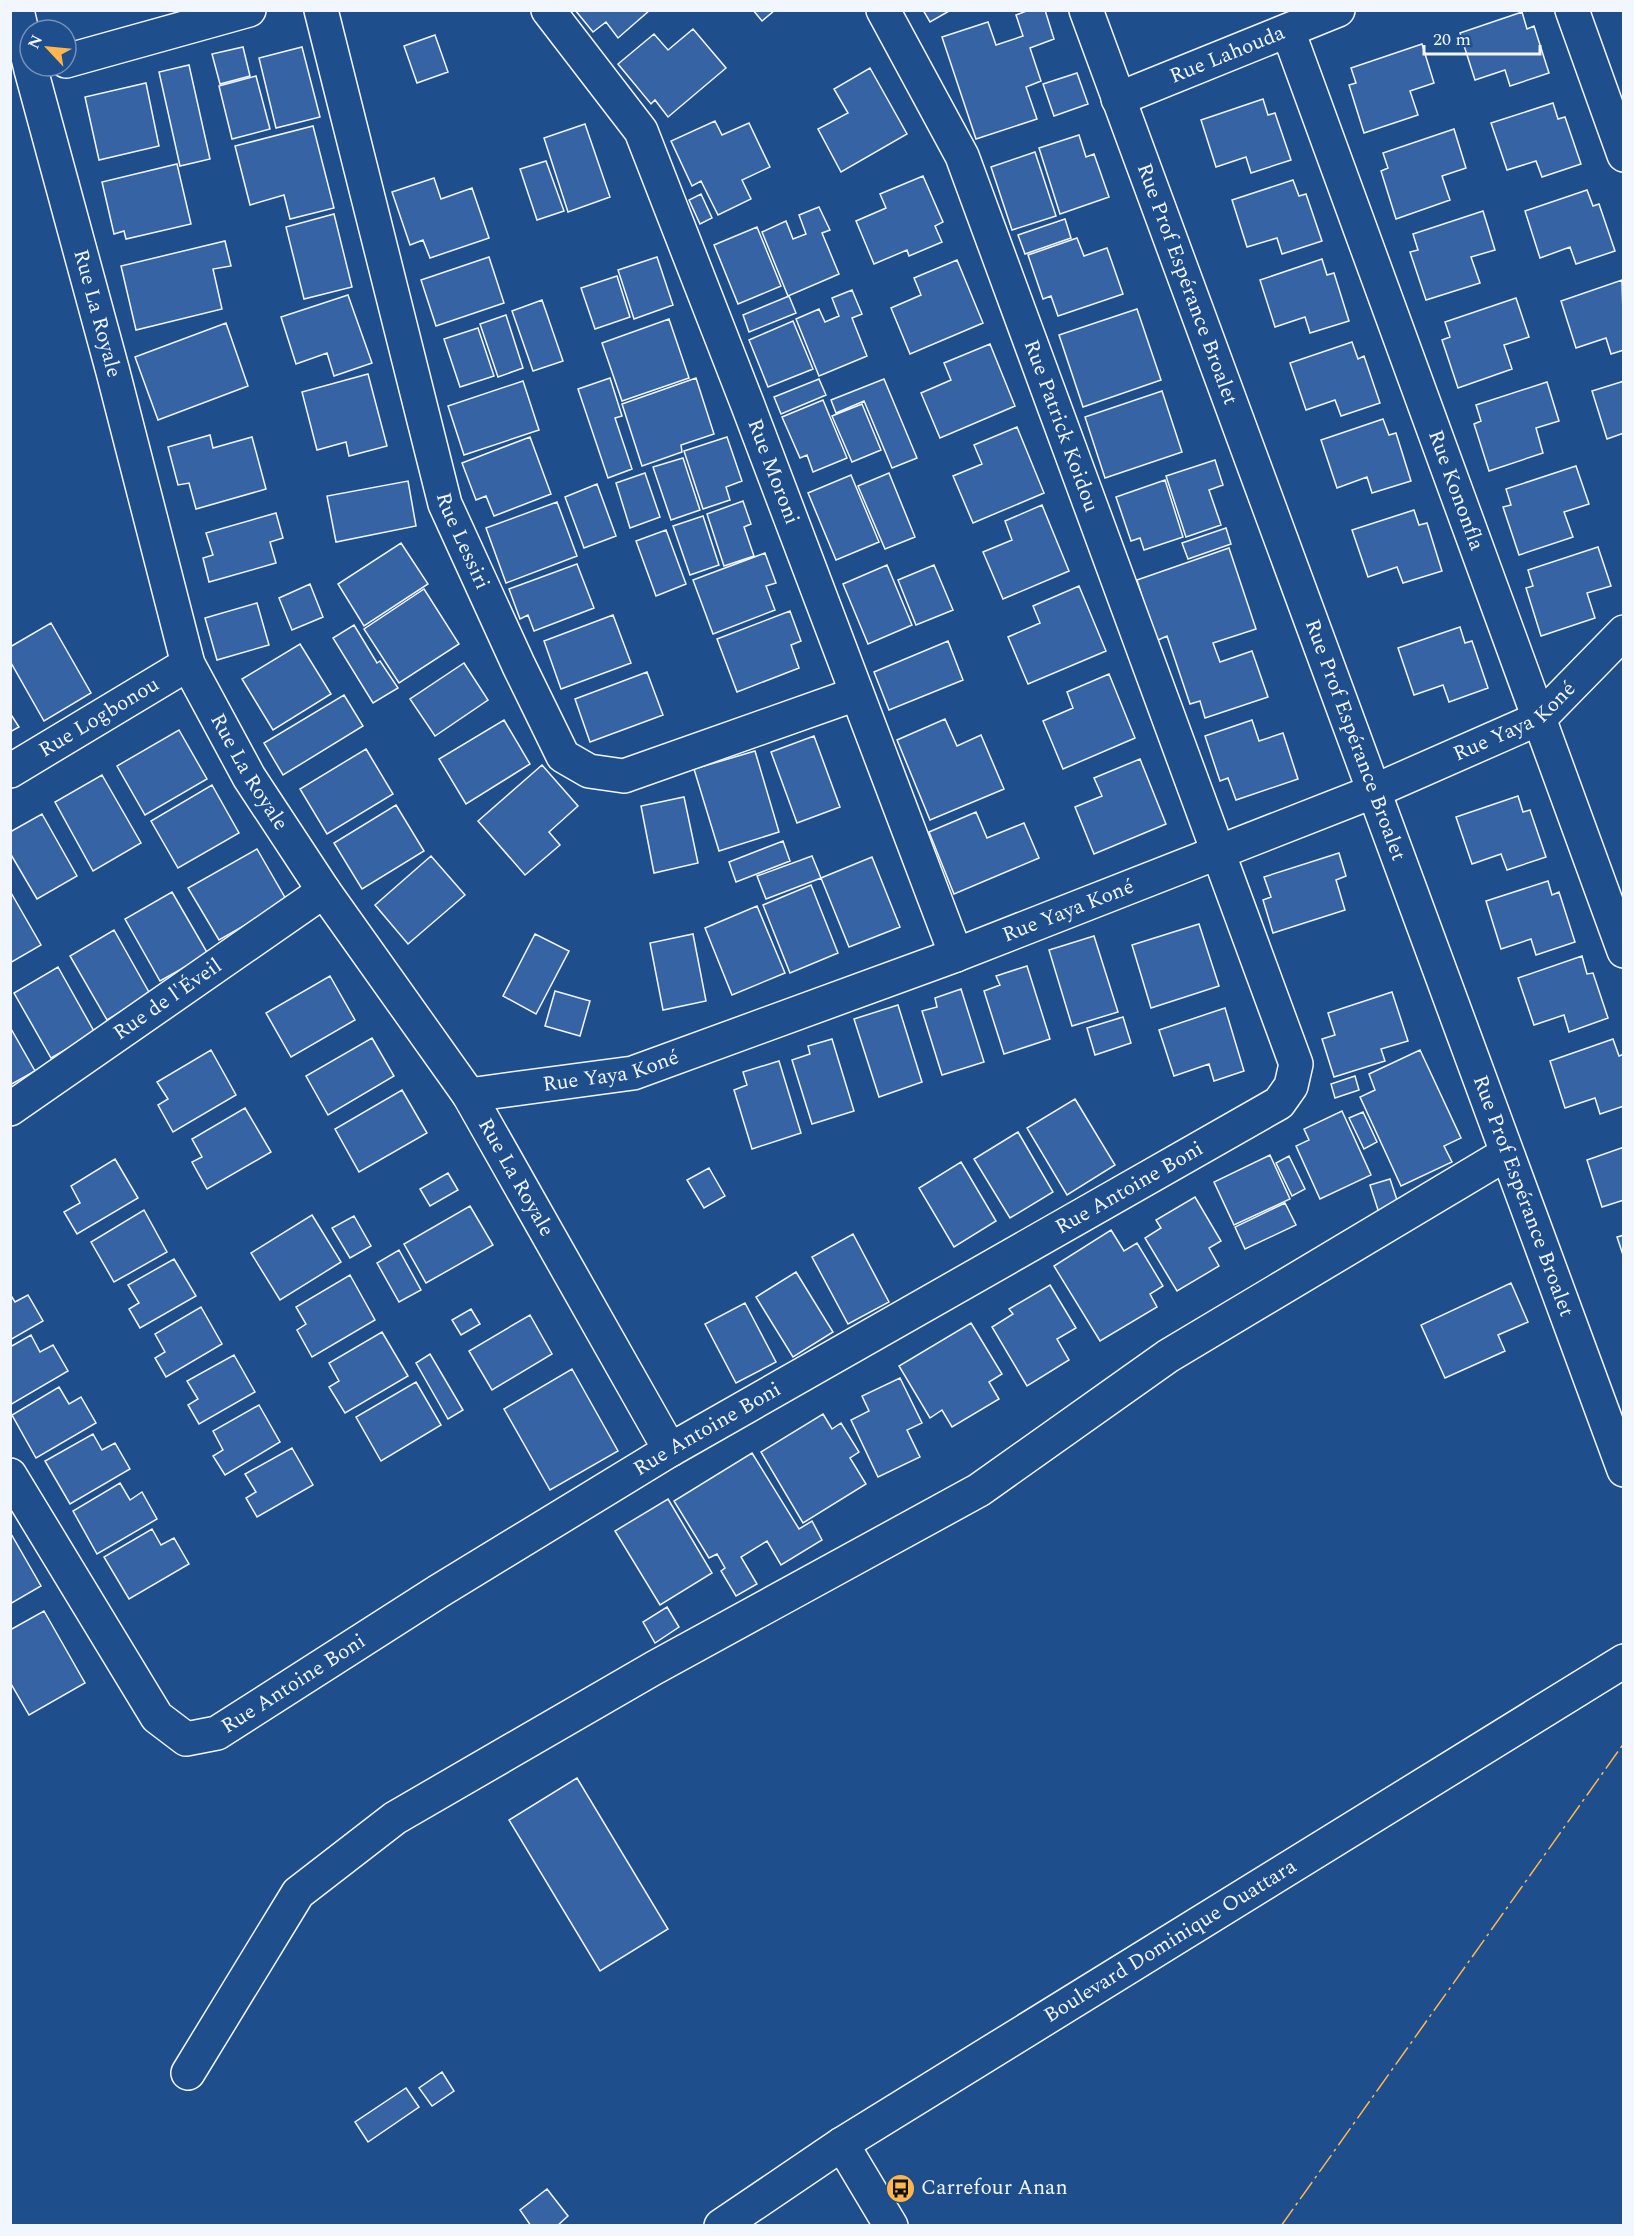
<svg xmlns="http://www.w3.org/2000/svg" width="1634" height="2236" viewBox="0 0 1634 2236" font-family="Spectral,serif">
<rect width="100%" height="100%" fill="#1f4e8c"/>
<!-- building -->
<path fill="#3563a3" stroke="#f2f6ff" stroke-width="1.5" d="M575,10H650L618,38L606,22L593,32Z
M753,10H775L762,21Z
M923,10H951L930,22Z
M1029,10H1045L1054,39L1030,48L1041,81L1026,87L1037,119L976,139L942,37L988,22L996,45L1023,36L1016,15Z
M1522,12L1527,29L1534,26L1549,73L1510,86L1505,70L1475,80L1460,33Z
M693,29L726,68L668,117L655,100L651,104L618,64L654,34L668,50Z
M435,35L448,72L417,83L404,46Z
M1422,44L1434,83L1410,91L1418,115L1364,133L1349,85L1356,83L1351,68Z
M243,47L250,76L220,84L212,54Z
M302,47L320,117L276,128L259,58Z
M189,65L210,159L180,166L159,72Z
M870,68L907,134L841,172L818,129L848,113L834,89Z
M1077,73L1088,104L1054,116L1043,84Z
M256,76L270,129L232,139L219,86Z
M146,83L159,146L99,160L85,97Z
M1263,99L1268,115L1275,113L1291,160L1251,173L1246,157L1216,167L1201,120Z
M1553,103L1558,119L1565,117L1581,164L1542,177L1536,161L1507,170L1491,123Z
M715,121L722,135L749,123L770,167L742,180L751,199L718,215L701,181L692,186L671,141Z
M585,124L610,197L568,212L544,138Z
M313,126L334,208L290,219L284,195L250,205L235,146Z
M1454,129L1466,168L1442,176L1450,200L1396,219L1381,171L1388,168L1383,153Z
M1079,135L1086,157L1094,154L1109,197L1060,214L1039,148Z
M1035,152L1056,216L1012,230L991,167Z
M546,161L564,211L537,220L520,169Z
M177,164L191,224L126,239L124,231L114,234L102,182Z
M923,176L943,222L935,226L942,242L909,256L907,250L874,264L856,221L886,208L880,194Z
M434,178L441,199L472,188L489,238L430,258L423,240L410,245L392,192Z
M1293,180L1299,196L1306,194L1322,241L1282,254L1277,238L1247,247L1232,200Z
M1587,190L1593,206L1599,204L1615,251L1576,264L1570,247L1540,258L1525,211Z
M701,194L712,218L700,224L689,200Z
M819,207L830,230L822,233L839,274L788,296L762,232L786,221L793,239L806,234L799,215Z
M1483,211L1495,250L1471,257L1480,283L1426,300L1410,252L1418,250L1413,234Z
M334,214L352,287L304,299L286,227Z
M1065,219L1071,238L1025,254L1018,235Z
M757,227L781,286L738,304L714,245Z
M1077,238L1084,256L1107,248L1123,294L1058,316L1051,296L1043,299L1028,255Z
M225,241L231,266L213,269L222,309L136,330L121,266Z
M489,257L504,303L436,326L421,280Z
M657,257L673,305L634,319L618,270Z
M1322,259L1327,275L1334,273L1349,321L1310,333L1305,317L1275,327L1260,280Z
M957,260L983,323L910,354L891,308L921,295L914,278Z
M617,276L630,317L595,329L581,288Z
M1622,280L1624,350L1611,354L1606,338L1576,348L1561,301Z
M852,290L862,314L852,318L867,356L819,376L796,319L819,309L825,322L839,316L832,298Z
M348,295L372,363L334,376L327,353L296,364L281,317Z
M789,296L796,313L749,332L743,315Z
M1516,298L1529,337L1504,345L1512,369L1458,388L1442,340L1450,337L1445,322Z
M542,300L563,361L533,371L512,311Z
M1137,309L1161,380L1083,407L1059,335Z
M506,315L523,368L498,377L480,324Z
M669,319L689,378L622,401L602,343Z
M793,321L813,369L768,387L749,340Z
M226,323L248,386L158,420L135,357Z
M478,328L494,376L460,387L444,339Z
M1352,342L1358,359L1364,356L1380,403L1341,416L1335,400L1306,410L1290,363Z
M990,344L1015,406L940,438L921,393L951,380L944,363Z
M368,374L387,446L349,456L346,442L317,450L302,392Z
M610,378L622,416L615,418L632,469L608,478L578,389Z
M696,378L714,434L681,445L682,452L642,466L622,404Z
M819,379L826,395L781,414L774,397Z
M884,379L917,458L892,468L864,401L836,413L831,400Z
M523,381L539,430L464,455L448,406Z
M1624,381V433L1607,439L1592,391Z
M1547,382L1559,421L1536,428L1543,453L1489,471L1474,424L1481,421L1476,405Z
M1162,391L1182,452L1105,478L1085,417Z
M823,400L847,458L813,472L807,455L800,458L782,417Z
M862,404L881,450L852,462L832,416Z
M1383,419L1389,435L1396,433L1411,481L1372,493L1367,477L1337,488L1321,440Z
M1017,427L1044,493L973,523L953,476L982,464L974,445Z
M210,435L213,448L252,437L266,489L196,509L189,483L178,485L168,447Z
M530,437L551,494L494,516L486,496L476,500L462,463Z
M727,437L742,481L726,487L730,500L703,509L684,451Z
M683,458L700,510L671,520L653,467Z
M1215,460L1223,485L1209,490L1221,525L1186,537L1166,476Z
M1576,466L1589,504L1564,512L1573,537L1519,555L1503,507L1511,505L1506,489Z
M645,473L660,517L630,528L616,483Z
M889,473L915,537L885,549L858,486Z
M851,475L879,542L836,560L808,493Z
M1165,480L1183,537L1144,550L1140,538L1131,541L1116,497Z
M408,481L416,526L336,542L327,496Z
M597,484L616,536L584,548L565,497Z
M743,501L751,524L744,527L754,556L724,566L707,514Z
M557,502L577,556L506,583L486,528Z
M1042,505L1069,571L1003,599L983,552L1012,540L1005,521Z
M1414,510L1419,525L1427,523L1442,571L1403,583L1397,567L1368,577L1352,530Z
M276,513L283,538L270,542L276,563L209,582L203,558L213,555L206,533Z
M703,516L719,565L690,575L673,526Z
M1226,528L1231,544L1188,559L1182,543Z
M666,530L686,584L656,596L636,541Z
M401,543L428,584L364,626L338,584Z
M1598,547L1611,586L1587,593L1595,618L1541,636L1526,588L1533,586L1528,570Z
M1229,548L1256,629L1213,643L1220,662L1252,651L1268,697L1205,718L1200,701L1190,704L1167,636L1156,641L1137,580Z
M765,553L776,583L766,586L775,610L713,634L693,580Z
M577,564L594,608L534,631L528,615L520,619L509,589Z
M887,565L912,625L868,644L843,584Z
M934,565L953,610L916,625L898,580Z
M310,584L323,617L292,630L279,598Z
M1079,586L1106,651L1028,684L1008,637L1040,623L1033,606Z
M424,589L459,644L399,683L364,629Z
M257,603L269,645L217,660L205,618Z
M790,611L801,641L791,645L799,668L737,692L717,639Z
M613,615L631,663L561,689L544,641Z
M51,623L91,693L44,721L10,661V647Z
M354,625L377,663L380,661L398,688L373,703L333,638Z
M1460,627L1465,643L1472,641L1488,688L1449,702L1443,685L1414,695L1398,648Z
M948,641L963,680L889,710L874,672Z
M300,644L331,694L273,730L242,679Z
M464,663L488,700L435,736L410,699Z
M647,672L663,715L590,742L575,699Z
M1109,674L1135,738L1063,769L1043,721L1073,708L1067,692Z
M344,695L363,726L283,775L264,743Z
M10,713L19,727L10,732Z
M945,719L957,746L981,735L1004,789L930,820L897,740Z
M504,720L530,764L466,804L439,759Z
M1252,720L1259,741L1283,733L1298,779L1236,800L1228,778L1220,781L1205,736Z
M179,730L207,779L145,815L117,766Z
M814,736L840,807L797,823L771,752Z
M366,749L393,794L327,834L300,789Z
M755,751L779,832L719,851L694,769Z
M1140,759L1166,824L1094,854L1075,807L1102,796L1094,778Z
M542,765L578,806L549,832L560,845L525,875L478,821Z
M102,775L141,843L93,871L55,802Z
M212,785L239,833L178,868L151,821Z
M1518,796L1523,812L1530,810L1546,857L1507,870L1501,854L1472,864L1456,817Z
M684,797L698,863L654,873L641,806Z
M396,805L424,851L362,889L334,843Z
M976,812L987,838L1024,823L1039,858L954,894L929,832Z
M42,814L77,876L37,899L10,853V832Z
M783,841L790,861L736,882L729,862Z
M257,849L287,901L219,940L188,888Z
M1339,853L1346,876L1336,880L1345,910L1273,933L1263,900L1271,897L1264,877Z
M431,856L465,895L408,944L375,905Z
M812,856L821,878L766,899L757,876Z
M872,857L900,927L849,947L821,878Z
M1548,881L1552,895L1559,892L1575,942L1536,955L1531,939L1501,949L1486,901Z
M811,885L838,953L790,973L763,905Z
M10,891L41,945L10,963Z
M172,892L208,954L160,981L125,919Z
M757,906L785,973L732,995L705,928Z
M1199,924L1219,986L1151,1008L1132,945Z
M114,930L150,994L107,1020L70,956Z
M535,934L569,951L536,1014L503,996Z
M693,934L706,1001L663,1010L650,943Z
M1094,936L1118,1012L1072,1026L1049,950Z
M1582,956L1587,974L1593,973L1608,1018L1569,1032L1564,1015L1534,1025L1518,978Z
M1027,966L1050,1039L1004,1054L984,991L1000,985L996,976Z
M58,967L95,1033L51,1058L14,993Z
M330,976L355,1020L291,1057L266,1013Z
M961,989L984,1062L942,1075L922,1011L937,1007L935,998Z
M555,991L590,1001L580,1036L545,1026Z
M1392,992L1408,1041L1381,1049L1385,1061L1334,1077L1322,1039L1335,1035L1328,1013Z
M898,1005L922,1082L879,1097L854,1019Z
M1225,1008L1244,1071L1214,1081L1209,1064L1174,1076L1159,1030Z
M1123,1017L1131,1043L1095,1055L1087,1028Z
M10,1027L35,1071L10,1085Z
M372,1038L394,1076L328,1115L306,1076Z
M832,1039L854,1111L812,1124L792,1060L810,1054L808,1046Z
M1613,1039L1619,1056L1624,1054V1106L1600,1114L1595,1098L1565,1108L1550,1061Z
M211,1050L236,1095L173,1132L158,1105L168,1099L157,1082Z
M1420,1050L1461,1138L1444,1146L1452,1162L1401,1186L1360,1097L1375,1090L1369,1074Z
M779,1061L801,1133L752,1149L734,1090L747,1085L743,1072Z
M1355,1076L1359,1090L1335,1098L1331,1084Z
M402,1090L427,1133L359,1172L335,1129Z
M1075,1099L1115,1165L1067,1195L1027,1128Z
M245,1108L271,1152L207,1189L192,1162L202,1157L192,1139Z
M1342,1111L1371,1175L1320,1199L1296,1146L1309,1140L1304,1129Z
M1363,1112L1377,1142L1364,1149L1349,1118Z
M1018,1132L1053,1192L1010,1218L974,1159Z
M1624,1147V1200L1602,1207L1587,1160Z
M1270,1155L1290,1199L1234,1225L1214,1182Z
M1289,1156L1305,1189L1292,1196L1276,1163Z
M115,1159L138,1198L77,1234L64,1212L80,1203L71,1186Z
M961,1162L996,1221L954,1247L919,1188Z
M709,1168L725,1196L704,1208L687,1180Z
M448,1173L458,1190L430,1206L420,1189Z
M1390,1179L1399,1206L1379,1213L1370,1185Z
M1195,1197L1221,1241L1209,1248L1219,1266L1177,1291L1145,1238L1161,1228L1156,1220Z
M1285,1203L1296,1225L1245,1249L1235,1227Z
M470,1206L493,1245L426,1283L404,1244Z
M144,1210L167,1252L114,1282L91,1242Z
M312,1215L341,1262L280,1300L251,1253Z
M354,1216L371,1246L350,1258L332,1228Z
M1111,1230L1124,1251L1137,1243L1163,1286L1150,1294L1157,1307L1100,1341L1054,1266Z
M853,1234L889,1302L848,1324L812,1257Z
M1624,1235V1258L1617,1237Z
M399,1250L421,1290L399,1302L377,1263Z
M174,1259L196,1296L140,1328L129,1309L139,1303L128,1285Z
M796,1272L833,1332L793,1357L756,1297Z
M350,1275L375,1320L312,1357L297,1330L306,1324L296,1307Z
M1511,1283L1528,1322L1498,1335L1505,1351L1445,1378L1421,1325Z
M1050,1285L1076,1328L1057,1339L1069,1360L1027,1386L992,1327L1013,1314L1009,1309Z
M10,1294L15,1302L28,1295L43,1321L10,1340Z
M745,1303L776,1362L736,1383L705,1324Z
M201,1307L222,1344L166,1377L155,1358L165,1352L155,1334Z
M471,1309L480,1324L461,1335L452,1320Z
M530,1315L552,1354L492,1390L469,1351Z
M971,1323L1002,1374L989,1382L999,1399L952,1427L942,1410L930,1418L899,1366Z
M382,1332L408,1376L345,1413L329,1387L339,1381L329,1363Z
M31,1335L40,1352L53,1345L68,1371L10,1405V1347Z
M430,1354L463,1410L448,1419L416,1363Z
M234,1355L255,1392L199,1424L188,1405L198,1399L187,1381Z
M572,1369L618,1451L550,1490L504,1409Z
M900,1378L922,1423L907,1430L920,1457L878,1477L851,1420L869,1411L862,1396Z
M416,1382L441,1425L381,1461L356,1417Z
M59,1387L69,1404L81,1397L96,1423L36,1458L12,1415Z
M259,1405L280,1442L225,1475L213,1456L223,1450L213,1431Z
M823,1414L832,1429L841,1423L859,1452L850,1458L866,1484L803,1523L761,1452Z
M93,1434L102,1450L115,1443L130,1469L70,1504L45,1461Z
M292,1448L313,1485L257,1517L246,1498L256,1492L245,1474Z
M752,1453L799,1529L812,1521L822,1540L781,1565L767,1541L741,1557L757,1584L736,1596L721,1571L725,1568L717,1554L709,1558L674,1501Z
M120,1483L130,1500L142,1492L157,1519L97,1554L73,1511Z
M668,1499L712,1573L660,1605L615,1531Z
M152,1529L161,1545L174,1538L189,1564L129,1599L104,1557Z
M10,1532L41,1586L10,1604Z
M667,1607L679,1627L655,1643L643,1622Z
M44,1611L85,1683L29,1715L10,1682V1630Z
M577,1778L668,1929L600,1971L509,1820Z
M442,2072L454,2091L432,2106L419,2088Z
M406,2088L419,2107L368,2142L355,2122Z
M547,2189L568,2216L557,2226H531L520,2210Z"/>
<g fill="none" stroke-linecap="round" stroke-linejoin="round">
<defs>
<g id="minor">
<path id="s1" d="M17,10L31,70L113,372L188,664L249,777L324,891L469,1095L670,1450"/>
<path id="s2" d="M321,10L445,504L519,666L563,756L589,771L624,776L856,694"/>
<path id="s3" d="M548,10L641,131L747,403L956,955"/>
<path id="s4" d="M1086,10L1624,1470"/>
<path d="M1572,10L1624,155"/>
<path id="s5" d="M1288,31L1624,951"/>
<path d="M66,61L249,10"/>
<path id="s6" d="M1118,99L1338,10"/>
<path id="s7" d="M10,771L188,664"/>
<path id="s8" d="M469,1095L633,1073L956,955L1372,792L1540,718L1624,632"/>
<path id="s9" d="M10,1109L324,891"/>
<path id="s10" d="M10,1475L157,1717L186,1739L217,1733L439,1591L670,1450L1279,1103L1291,1086L1296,1064L962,156L883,10"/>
<path d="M188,2073L298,1893L395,1818L654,1668L979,1490L1168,1356L1506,1154"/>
<path d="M842,2144L891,2226"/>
<path id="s11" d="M721,2226L842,2144L1624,1661"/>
</g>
</defs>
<!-- minor casing -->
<use href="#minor" stroke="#f2f6ff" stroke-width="36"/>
<!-- minor -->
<use href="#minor" stroke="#1f4e8c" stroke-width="33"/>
<!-- power -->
<path stroke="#ffb74d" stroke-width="1.5" stroke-dasharray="21 4.5 3 4.5" stroke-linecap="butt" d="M1281,2226L1624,1743"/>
</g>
<!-- icons -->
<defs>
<symbol id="bus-disc" viewBox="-11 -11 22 22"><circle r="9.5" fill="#ffb74d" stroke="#1f4e8c"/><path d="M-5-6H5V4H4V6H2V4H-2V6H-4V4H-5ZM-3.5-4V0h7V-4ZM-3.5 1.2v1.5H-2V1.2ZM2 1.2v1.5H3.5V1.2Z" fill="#111"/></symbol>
</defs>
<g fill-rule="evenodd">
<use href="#bus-disc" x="884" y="2172" width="33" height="33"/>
</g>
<g text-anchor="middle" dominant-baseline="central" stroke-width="4.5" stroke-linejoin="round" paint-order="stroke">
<!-- street labels -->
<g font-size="21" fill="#f2f6ff" stroke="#1f4e8c">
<text stroke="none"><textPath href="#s6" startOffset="118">Rue Lahouda</textPath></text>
<text stroke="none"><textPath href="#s4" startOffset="292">Rue Prof Espérance Broalet</textPath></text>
<text stroke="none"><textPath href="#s1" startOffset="314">Rue La Royale</textPath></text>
<text transform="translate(1061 426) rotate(70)">Rue Patrick Koidou</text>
<text stroke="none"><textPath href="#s3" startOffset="518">Rue Moroni</textPath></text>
<text stroke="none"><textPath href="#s5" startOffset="489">Rue Kononfla</textPath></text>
<text stroke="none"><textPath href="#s2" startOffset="550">Rue Lessiri</textPath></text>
<text stroke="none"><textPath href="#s7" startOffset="104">Rue Logbonou</textPath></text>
<text stroke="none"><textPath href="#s8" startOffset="1116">Rue Yaya Koné</textPath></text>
<text stroke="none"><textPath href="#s4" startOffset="778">Rue Prof Espérance Broalet</textPath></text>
<text stroke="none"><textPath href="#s1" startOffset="800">Rue La Royale</textPath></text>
<text stroke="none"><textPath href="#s8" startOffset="630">Rue Yaya Koné</textPath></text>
<text stroke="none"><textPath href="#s9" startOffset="192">Rue de l'Éveil</textPath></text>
<text stroke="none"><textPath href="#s8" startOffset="144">Rue Yaya Koné</textPath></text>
<text stroke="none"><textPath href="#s1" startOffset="1286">Rue La Royale</textPath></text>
<text stroke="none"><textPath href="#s10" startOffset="1414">Rue Antoine Boni</textPath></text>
<text stroke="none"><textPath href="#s4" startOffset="1264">Rue Prof Espérance Broalet</textPath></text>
<text stroke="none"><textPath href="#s10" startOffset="928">Rue Antoine Boni</textPath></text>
<text stroke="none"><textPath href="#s10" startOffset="442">Rue Antoine Boni</textPath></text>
<text stroke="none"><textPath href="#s11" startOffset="532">Boulevard Dominique Ouattara</textPath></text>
</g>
<!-- poi labels -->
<g font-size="21" fill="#f2f6ff" stroke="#1f4e8c" text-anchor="start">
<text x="921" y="2188">Carrefour Anan</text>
</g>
</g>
<!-- border -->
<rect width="1634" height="2236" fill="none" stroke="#f2f6ff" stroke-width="24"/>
<!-- north arrow -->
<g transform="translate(48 48) rotate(296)"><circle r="28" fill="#1f4e8c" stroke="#7391ba" stroke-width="1.5"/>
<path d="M0-4.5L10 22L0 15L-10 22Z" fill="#ffb74d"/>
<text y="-9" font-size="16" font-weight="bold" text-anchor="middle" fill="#f2f6ff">N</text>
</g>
<!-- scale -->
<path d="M1424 45v9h116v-9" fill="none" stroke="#f2f6ff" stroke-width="3"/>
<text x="1433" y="45" font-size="18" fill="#f2f6ff" stroke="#1f4e8c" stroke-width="4.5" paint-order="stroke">20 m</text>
</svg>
